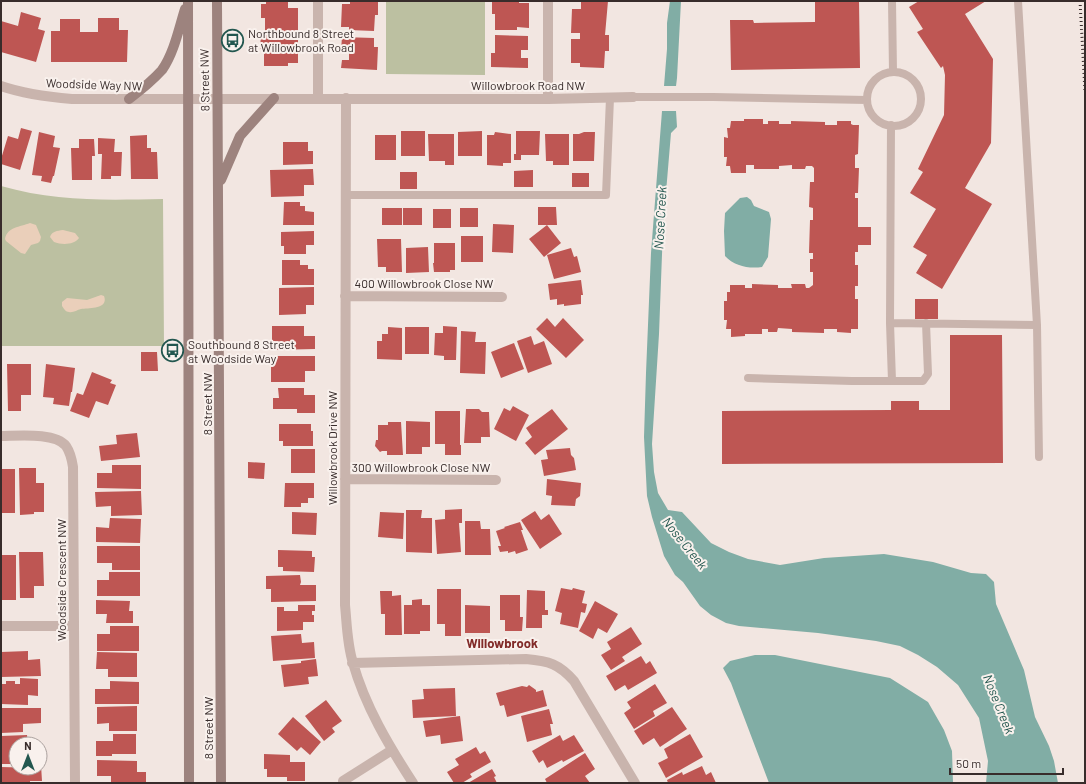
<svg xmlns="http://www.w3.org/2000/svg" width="1086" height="784" viewBox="0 0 1086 784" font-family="Barlow,sans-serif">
<rect width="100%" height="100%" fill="#f2e6e1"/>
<!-- green -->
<path fill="#bcc0a1" d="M386,1H485V75L386,74Z
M1,186C57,202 106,200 163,199L164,346H1Z"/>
<!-- sand -->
<path fill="#eacfba" d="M30,223L36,225L41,237L40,241L38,243L31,245L25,254L21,253L6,241L5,239C7,227 20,227 30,223Z
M63,230L75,233L79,238C74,245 62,245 54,242L50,237C52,231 57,231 63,230Z
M101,295L104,296C109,309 89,308 81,309C77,310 73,313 69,312C66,312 64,309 62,306V302L67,298L87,300Z"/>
<!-- water -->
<path fill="#81ada5" d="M670,1H681L677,78L676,86H664L667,49V23Z
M662,111H676L677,127L671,133L663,228L659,334L652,444L654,472L658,493L668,510L682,512L711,543L729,552L748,559L780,565L824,558L884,554L933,562L971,573L986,574L994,582L996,604L1024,670L1035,717L1049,746L1054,761L1058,783H986L988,761L979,718L958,685L937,667L918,655L900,646L876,641L818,633L739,626L726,623L711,615L700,606L683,582L675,575L664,556L652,517L647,496L644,437L646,373L651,253Z
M747,197L751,200L754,206L769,212L771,219L768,257L762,267C749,269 734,266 725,256L724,231L725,213L740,198Z
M755,655H775L890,678L928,702L944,730L952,751L953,783H769L731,683L723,668L730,661Z"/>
<!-- building -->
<path fill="#be5653" d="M266,1H288V8H298V32H289V40H298V63H288V66H264V49H260L261,34H265V18H261V4H266Z
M350,1H378V15H375L374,31L349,30V27H341L342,4H350Z
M492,1H519V3H529V28L517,27V30H495V14H492Z
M581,1H608L605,35H609V51H605L604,68L580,67V63H571V39H580V33H571L572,9H581Z
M815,1H859L860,68L731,70L730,20H753L754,23L815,22Z
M919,1H986L965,14L993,59L991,143L965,188L992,204L942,289L916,273L927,255L913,247L936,209L910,193L923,172L918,169L944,115L945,75L943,66L941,68L917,32L923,29L909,7Z
M21,12L41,18L38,29L45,31L36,62L1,52V21L18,26Z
M98,18H119V30H128L127,62H51V31H60V19H80V32H98Z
M495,35L528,36V50H521V58H528V68L491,67V53H495Z
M342,37L374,38V47H378L377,70L341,68L342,60H349V52L341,51Z
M744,119H763V124H768V121H779V124H791V121L825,122V125H837V121H851V124L853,125H859L858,154L855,155V168H859L858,193H855V198H858V227H871V245H858V252H855V265H858V286H855V299H858V329H851V333L837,332V329H824V333L792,332V329L778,328L777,332H768V329H762V334H745V336L731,337V329H726L727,320H724V301H727V292H730V285H745V288H752V284L778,285V288H792L791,284H805L806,288H809L813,285V272H810V259H813V253H809L810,220H813V208L809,207L810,182H814V168L812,166H806L805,169H792V165L779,166V169H754V165H746V173H731L730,166H726L727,157H724V137L728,138L727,128H730L731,121H744Z
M21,128L32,131L20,170L1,164V159L8,136L18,139Z
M401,131H425V156H401Z
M482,131V156H458V132Z
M516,131H540L539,155H521V160H514V154H516Z
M39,132L55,136L53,147L60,148L54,176H53L51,183L41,181L42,176L32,175Z
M495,132L511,134V163H503V166L487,165V135H494Z
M584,132H595L594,161H573V134H579Z
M428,134H454V165H445V161H429Z
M545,134H569V165H553V161H546Z
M147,135V148H151V152H157L158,179H131L130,136Z
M375,135H396V160H375Z
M98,138L115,139L114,152H122L121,176H111V179H101L102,154H98Z
M79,139H94L95,156H92V180H72L71,148H79Z
M283,142H308V151H313V164L283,165Z
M313,169L314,185H304V196L271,197L270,170Z
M533,170V187H514V171Z
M400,172H417V189H400Z
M572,173H589V187H572Z
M284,202H300V206H305V211L314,212V225H283Z
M538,207H556L557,225H538Z
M382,208H402V225H382Z
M403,208H422V225H403Z
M460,208H478V227H460Z
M433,209H451V228H433Z
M493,224L514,225L513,253L492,252Z
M547,225L561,243L544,257L529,239Z
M314,231V245H306V254H284V246H281V232Z
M461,236H483V262H461Z
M377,239H401L402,272H386V267H378Z
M434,243H455V270H450V272H434L433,263H434Z
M428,247L429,272L406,273V248Z
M571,248L574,257L577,256L581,272L554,279L547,255Z
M282,260H300V265H308V269H314V285H282Z
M581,280L583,295H581V304L564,306V304L557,305V299L550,300L548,284Z
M314,287V305H306V314L279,315V288Z
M915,299H938V319H915Z
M547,318L555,327L563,318L584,340L566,358L536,329Z
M272,326H304V336H315V349L272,350Z
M443,326L457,327L456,360H444V356L434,355L435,333H443Z
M388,327L402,328V360L377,359V341H382V334H388Z
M405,327H429V354H405Z
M461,331L476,332L475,342H486L485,374L460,373Z
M950,335H1002L1003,463L722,464V411L891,410V401H919V410H950Z
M531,336L534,345L544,341L552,364L528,373L517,341Z
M514,343L524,369L501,378L491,352Z
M141,352H157L158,371H141Z
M271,356H315V371H305V382H271Z
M7,364H31V395H21V411H8Z
M46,364L75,368L72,392H71L69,406L53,404L54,398L43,397Z
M92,372L112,380L110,383L116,385L108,405L96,401L89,418L70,411L77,393L83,395Z
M278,388H304V395H315V413H297V409H273V398H279Z
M513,406L529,415L516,441L494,429L504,408L510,411Z
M466,409H479L482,412H489L490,437H481V443H464Z
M552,409L568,429L535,455L525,443L532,437L526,428Z
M435,411H460V445H461V455H445V444H435Z
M406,421L430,422V447H422V454H406Z
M388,422H401L403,455H387V451H382L380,452L375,446L376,440H378V425H388Z
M279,424H311V431H313V446H283V441H279Z
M137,433L140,457L101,461L99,446L117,444L116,435Z
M570,448L571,455L574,458L576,470L544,476L541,460L548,459L546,450Z
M291,449H315V473H291Z
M248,462L265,463L264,479L248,478Z
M112,465H141V489L97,488V473H112Z
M19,468H36V483H44V512H34V514L20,515Z
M1,469H15V513H1Z
M547,479L581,483L580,496L576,499L575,506L551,505L552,496L546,495Z
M285,483H314V498H308V503H301V507H284Z
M141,491L142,515L111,516V506L96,507L95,492Z
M462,509V523H459L461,552L437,554L435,520L445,519V510Z
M406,510H422L421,518H432V553L406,552Z
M535,511L541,520L549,514L562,534L540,549L521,520Z
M292,512L317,513L316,535L292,534Z
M380,512L404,513L403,539L378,537Z
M110,518L141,519L140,543L96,542V527L109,528Z
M465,521H480L481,529H490L491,555H465Z
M520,522L523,530H521L528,550L516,554L515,551L508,553V551L500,552L498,546H501L496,531L505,528L504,527Z
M97,546H140V570H112V563H97Z
M278,550L312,551V557H315L314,572L283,571V567H278Z
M19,552H43L44,586H34V598H20Z
M1,555H16V600H1Z
M109,572H140V596H97V580H109Z
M300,575L301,582L300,585H316V601L271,602V589H266V576Z
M561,588L572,590L573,588L585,591L582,603L587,604L585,613L581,612L578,628L560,624L562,613L555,611Z
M437,589H461V636H445V624H437Z
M527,590L545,591V610H548V615H542V628H526Z
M380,591H392V596L401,595L402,635H385V614H381Z
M500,595H520V617H523L522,631H505V620H500Z
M422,599V605H430V631H420V634H404V605H412V600Z
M96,600L130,601L129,611H133V623H106L107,614H96Z
M595,601L618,614L607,633L598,628L593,639L579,631Z
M298,605H315V611H312V615H314V622H303V630L277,631V607H284V611H298Z
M465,605L490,606V633H465Z
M110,626H139V651H97V634H110Z
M631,627L642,644L622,657L625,661L611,670L601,655L611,649L607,642Z
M301,634L302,643L314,642L315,658L273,661L271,636Z
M28,651V660L40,659L41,676L1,677V652Z
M97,652L137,653V677H108V669H96Z
M641,656L646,664L650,661L657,673L628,690L625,685L615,691L606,676Z
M316,659L318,676L308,677L309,684L284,687L281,665L301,663V661Z
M20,678L38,679V696L28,695V705L1,704V684H6V681H15V684H20Z
M110,681L139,682V704H95V689H110Z
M655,684L667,703L653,711L655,716L634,729L624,713L631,708L627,702Z
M529,685L536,690V692L543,690L547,706L507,717L504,705L500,706L496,693L522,686L527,687Z
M455,688L456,716L413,718L412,700L424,699L423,689Z
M326,700L342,721L332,728L335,732L324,741L305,716Z
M137,706V731H109V723L97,724V707Z
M672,707L687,729L660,747L654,738L643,745L634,731Z
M1,708H41V723L23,724V732L1,733Z
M549,709L553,724H550L552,735L527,742L521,716Z
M460,716L463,741L441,744L440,735L426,737L423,721Z
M293,717L321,742L310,755L301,747L297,751L278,734Z
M113,734H136V754H112V756H96V741H113Z
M690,734L703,757L666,778L658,763L668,758L664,749Z
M27,735L28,744H16V764H1V736Z
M560,735L563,741L574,735L584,751L563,762L562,760L547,768L543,760L539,763L532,751Z
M476,747L480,754L485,751L491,762L470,774L472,777L462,783H454L447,772L459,765L455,759Z
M585,753L595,769L585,776L590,783H547L545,779Z
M264,754L290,755V762H305V781H287V777H267V769H264Z
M97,760L137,761V772H146V783H111V776H97Z
M40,765H41L42,781H30V783H1V767L40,768Z
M702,766L706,775L711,772L716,783H668L667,780L682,772L683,775Z
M492,769L496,776L494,777L497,783H468Z"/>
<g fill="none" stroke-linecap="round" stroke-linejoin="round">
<!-- lane -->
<path stroke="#c9b4ad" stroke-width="8" d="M892,1L893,72
M1018,1L1037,325L1039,457
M867 99a27 27 0 1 1 54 0a27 27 0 1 1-54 0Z
M633,97H713L867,100
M891,125L890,323L892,381
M346,195H606L610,98
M890,323L1037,325
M748,378L852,381H923L928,374L926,323"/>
<!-- street -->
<path stroke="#c9b4ad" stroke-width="10" d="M1,86C24,94 48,97 72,99H548L633,97
M318,98V1
M346,98L345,605C347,625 347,644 353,663C365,706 389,746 413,783
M548,99V1
M345,296L502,297
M1,436C17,436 55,432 66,446C70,452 72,460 73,467L75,783
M345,479L496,480
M1,626H74
M352,663L526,659C549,661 559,664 574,681L635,783
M343,781L392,750"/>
<!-- secondary -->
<path stroke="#9d837e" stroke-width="10" d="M188,1L189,783
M217,1L221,783
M129,99C141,90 152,81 162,70C174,53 179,28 185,9
M221,180L240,136L274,98"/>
<!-- rail -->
<path stroke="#382c2b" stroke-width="3" stroke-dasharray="1 3" stroke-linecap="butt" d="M1080,1L1085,92"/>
</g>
<!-- icons -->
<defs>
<symbol id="bus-ring" viewBox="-11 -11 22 22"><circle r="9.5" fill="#f9f1ed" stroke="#23574f" stroke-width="1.5"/><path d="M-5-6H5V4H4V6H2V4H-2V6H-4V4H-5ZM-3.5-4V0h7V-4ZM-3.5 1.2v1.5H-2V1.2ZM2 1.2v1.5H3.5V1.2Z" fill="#23574f"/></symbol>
</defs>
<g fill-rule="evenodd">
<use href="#bus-ring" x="220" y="28" width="25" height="25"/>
<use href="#bus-ring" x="160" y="338" width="25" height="25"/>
</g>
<g text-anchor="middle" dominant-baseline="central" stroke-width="4" stroke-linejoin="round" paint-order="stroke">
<!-- poi labels -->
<g font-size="12" fill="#382c2b" stroke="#f9f1ed" text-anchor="start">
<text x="248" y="33">Northbound 8 Street<tspan x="248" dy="14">at Willowbrook Road</tspan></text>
<text x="188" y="344">Southbound 8 Street<tspan x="188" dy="14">at Woodside Way</tspan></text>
</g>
<!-- street labels -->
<g font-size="12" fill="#382c2b" stroke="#f9f1ed">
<text transform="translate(204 80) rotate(-91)">8 Street NW</text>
<text transform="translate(94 84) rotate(2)">Woodside Way NW</text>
<text x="528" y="85">Willowbrook Road NW</text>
<text x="424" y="283">400 Willowbrook Close NW</text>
<text transform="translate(207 404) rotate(-90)">8 Street NW</text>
<text transform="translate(332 448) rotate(-90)">Willowbrook Drive NW</text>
<text x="421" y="467">300 Willowbrook Close NW</text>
<text transform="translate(61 580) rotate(-90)">Woodside Crescent NW</text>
<text transform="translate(208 728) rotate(-90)">8 Street NW</text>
</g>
<!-- water labels -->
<g font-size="13" font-style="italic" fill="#23574f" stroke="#f9f1ed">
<text transform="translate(660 218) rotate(-87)">Nose Creek</text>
<text transform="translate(685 543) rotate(51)">Nose Creek</text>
<text transform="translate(999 704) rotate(68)">Nose Creek</text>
</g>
<!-- neighbourhood labels -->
<g font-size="13" font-weight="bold" fill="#822c2a" stroke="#f9f1ed">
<text x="502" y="643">Willowbrook</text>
</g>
</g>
<!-- border -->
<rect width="1086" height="784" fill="none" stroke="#382c2b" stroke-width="4"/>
<!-- north arrow -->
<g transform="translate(28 756)"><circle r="19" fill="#f9f1ed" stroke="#aca29f"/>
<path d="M0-3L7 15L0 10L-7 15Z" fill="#23574f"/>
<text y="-6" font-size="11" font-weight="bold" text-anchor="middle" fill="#382c2b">N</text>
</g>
<!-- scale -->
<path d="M950 768v6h113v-6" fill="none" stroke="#382c2b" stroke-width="2"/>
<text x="956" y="768" font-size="12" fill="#382c2b" stroke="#f9f1ed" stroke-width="3" paint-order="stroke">50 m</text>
</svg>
